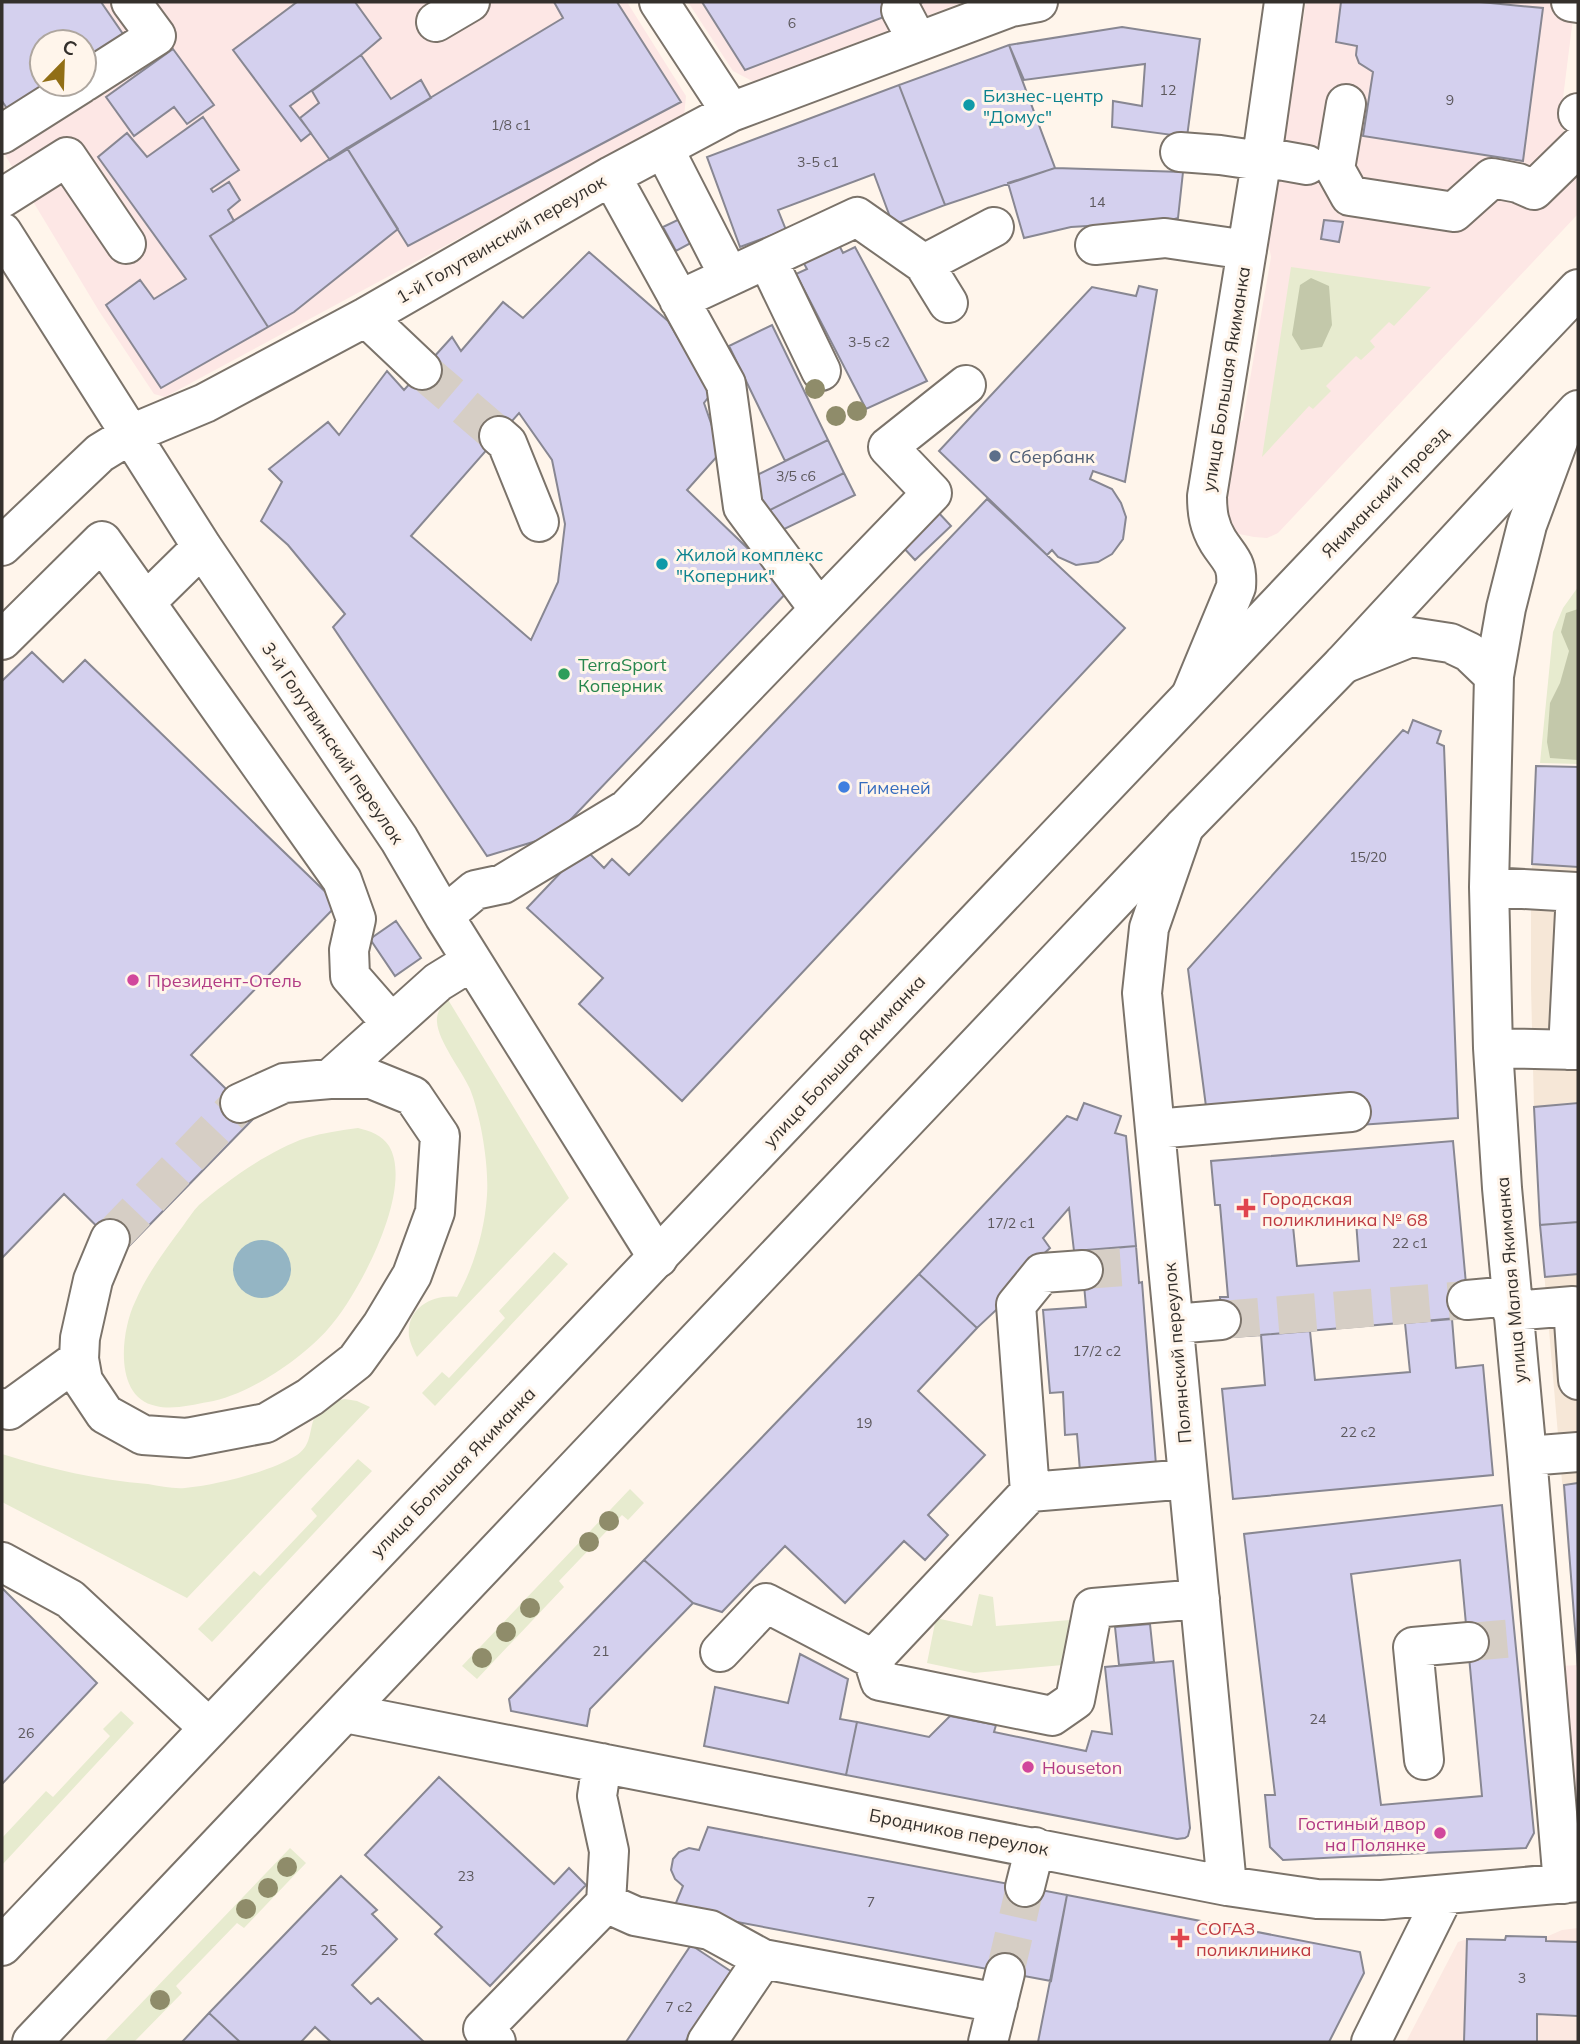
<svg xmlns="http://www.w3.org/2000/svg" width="1580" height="2044" viewBox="0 0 1580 2044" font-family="Mulish,sans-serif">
<rect width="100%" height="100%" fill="#fff5eb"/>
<!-- commercial -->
<path fill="#fde7e5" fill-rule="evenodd" d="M2,2H627L686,96L684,117L165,397L154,394L99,311L2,150ZM42,42H84V84H42Z
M688,2H963L754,82L733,71Z
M1306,2H1575L1562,106V127L1568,141L1578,153V214L1278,533L1267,538L1254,537L1239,534L1229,528L1220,509L1231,431L1243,420L1271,257L1268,241Z
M1578,1665V1838L1562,1666Z"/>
<!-- built -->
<path fill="#f6e7d7" d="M1536,766L1578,767V1668L1540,1225L1534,1107L1531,988V889Z"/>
<!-- education -->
<path fill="#fce8e1" d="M1578,1928V2042H1406L1458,1942L1467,1939L1505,1940L1506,1936L1546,1937L1562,1930Z"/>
<!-- green -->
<path fill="#e7ebcf" d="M1291,267L1431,287L1394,326L1389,322L1370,341L1375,347L1361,360L1356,356L1326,386L1331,391L1313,409L1309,406L1262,457Z
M1578,587V764L1540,763L1553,632L1563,608Z
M447,998L569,1198L417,1357C414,1351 410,1343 409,1336C406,1308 433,1294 457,1297C474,1267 485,1229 487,1195C489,1165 481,1117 470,1089C462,1071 438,1041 437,1022C436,1013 442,1005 447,998Z
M358,1128C370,1131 382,1135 389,1146C415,1189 358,1296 328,1329C302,1359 247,1396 208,1402C192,1405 172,1410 156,1406C113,1398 121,1331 135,1302C147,1274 165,1250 183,1226C188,1219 193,1211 199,1205C226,1181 272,1149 306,1138C323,1133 341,1130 358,1128Z
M554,1252L568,1264L435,1406L422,1393L442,1372L449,1378L505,1318L499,1311Z
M345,1399L357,1401L370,1407L187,1598L2,1502V1454C50,1469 98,1480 148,1484C160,1486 173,1489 185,1488C217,1485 270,1472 297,1455C322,1439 297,1407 345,1399Z
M358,1459L372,1471L212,1642L198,1629L254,1571L260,1576L317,1516L311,1509Z
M630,1489L644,1503L628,1520L622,1515L559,1581L564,1587L477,1679L462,1666Z
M979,1594L993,1597L996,1626L1070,1620L1074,1664L974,1673L927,1663L936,1618L972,1626Z
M121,1711L134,1723L2,1865V1838L46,1791L53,1797L110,1736L103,1729Z
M290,1848L306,1863L244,1928L237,1923L176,1986L182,1993L134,2042H104Z"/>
<!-- forest -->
<path fill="#c3c8aa" d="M1311,278L1329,286L1332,325L1322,347L1301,350L1292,335L1300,285Z
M1578,609V760L1550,758L1547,742L1550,703L1560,683L1569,651L1561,632L1566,613Z"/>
<!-- water -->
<path fill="#94b5c4" d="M233 1269a29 29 0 1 1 58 0a29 29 0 1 1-58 0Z"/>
<!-- building -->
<path fill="#d4d0ee" stroke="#888792" stroke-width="2" fill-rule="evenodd" d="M2,2H101L123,34L84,60V42H42V84H47L8,110L2,101Z
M297,2H355L381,38L361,55L290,106L311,133L301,141L233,50Z
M554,2H617L681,102L408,246L347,148L563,18Z
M702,2H923L745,70Z
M1341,2H1480L1543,8L1523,161L1363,136L1373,72L1359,63L1356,55L1357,46L1336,42Z
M1122,27L1200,39L1187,137L1112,127L1113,101L1142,106L1145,64L1024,80L1009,45Z
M1009,45L1055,168L945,205L899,85Z
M173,49L214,105L187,124L174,107L134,136L106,97Z
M361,55L391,99L421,80L431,98L330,160L300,118L319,103L312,91Z
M899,85L945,205L893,225L874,174L778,210L786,230L740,247L707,157Z
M203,117L239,170L211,189L213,192L229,182L240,200L228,210L234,221L210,236L268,327L161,388L106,305L140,280L154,299L186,279L98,157L127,133L147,157Z
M347,148L398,229L294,312L268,327L210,236Z
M1055,168L1183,172L1178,218L1168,221L1071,227L1024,238L1008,183Z
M688,215L700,238L676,251L663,227Z
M1324,220L1343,222L1339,242L1321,239Z
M838,243L843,253L855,247L927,381L866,409L796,274L807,269L802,260Z
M589,252L668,321L711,394L704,403L721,452L687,490L790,589L556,835L487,856L333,627L345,614L288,545L261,521L282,482L269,469L328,422L339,435L387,371L404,390L452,337L461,351L503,302L523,318ZM519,413L552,460L565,524L558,582L531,640L411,536Z
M1139,286L1157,290L1125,482L1093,471L1090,479L1112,489L1121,503L1126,517L1123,539L1112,554L1098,562L1076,565L1058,557L1052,550L1047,555L939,451L1092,287L1136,296Z
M772,325L828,440L785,461L729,346Z
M828,440L844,473L766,512L749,479Z
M844,473L855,495L776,533L766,512Z
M987,499L1125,628L682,1101L579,1004L603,978L527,908L584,848L604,868L612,859L629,875Z
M937,511L951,526L915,560L901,545Z
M32,652L63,682L85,660L338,904L191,1055L255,1117L123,1252L64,1194L2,1258V681Z
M1413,720L1441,731L1437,743L1444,746L1458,1118L1359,1125L1207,1114L1188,969L1403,730L1408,733Z
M1536,766L1578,767V867L1532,864Z
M396,921L421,958L395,976L370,939Z
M1084,1103L1121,1116L1115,1133L1126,1136L1136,1246L1074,1251L1069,1208L1043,1238L1050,1248L1004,1290L1010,1297L977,1328L919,1274L1067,1116L1077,1120Z
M1578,1103V1222L1540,1225L1534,1107Z
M1453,1141L1469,1317L1261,1335L1232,1337L1228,1335L1222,1328L1220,1297H1228L1220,1205H1215L1211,1161ZM1356,1221L1359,1261L1297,1266L1293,1226Z
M1578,1222V1274L1545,1277L1540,1225Z
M1136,1246L1139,1283L1142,1282L1156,1465L1080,1471L1077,1434L1065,1435L1063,1392L1050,1393L1043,1310L1086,1307L1081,1251Z
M919,1274L977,1328L918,1391L985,1455L928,1515L948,1535L925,1560L904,1541L845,1603L785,1546L722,1612L693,1603L644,1560Z
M1452,1319L1456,1368L1483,1365L1493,1475L1233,1499L1222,1389L1265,1385L1261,1335L1310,1331L1315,1380L1410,1372L1405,1323Z
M1578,1483V1668L1564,1485Z
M1502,1505L1534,1833L1526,1848L1283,1860L1270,1847L1265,1795H1275L1244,1534ZM1460,1560L1482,1796L1381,1805L1351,1574Z
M644,1560L693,1603L590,1709L587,1726L511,1711L509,1699Z
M2,1588L97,1683L2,1784Z
M1150,1624L1154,1662L1119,1665L1115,1627Z
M800,1654L848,1679L840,1719L857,1722L846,1775L704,1746L715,1687L788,1703Z
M1173,1661L1190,1828L1188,1836L1185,1838L1177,1839L846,1775L857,1722L929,1737L950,1716L996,1725L994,1732L1086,1751L1092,1731L1112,1734L1105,1667Z
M439,1777L554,1884L569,1868L586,1885L490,1986L435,1934L442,1927L365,1855Z
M708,1827L1067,1895L1051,1981L673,1910L683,1886L675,1879L671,1870L673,1859L679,1852L689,1848L699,1850Z
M341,1876L377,1910L372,1914L397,1939L352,1985L371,2004L378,1998L424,2042H331L315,2027L301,2042H240L209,2013Z
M1067,1895L1360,1952L1364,1973L1329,2042H1038Z
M1506,1936L1546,1937V1941L1578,1942V2016L1537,2014V2042H1464L1467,1939L1505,1940Z
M691,1945L732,1972L685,2042H626Z
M209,2013L240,2042H182Z"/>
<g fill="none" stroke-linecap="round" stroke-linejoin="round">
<!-- minor-tunnel -->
<path stroke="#d6cec5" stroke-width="38" stroke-dasharray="38 19" stroke-linecap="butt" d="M422,370L499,436
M110,1239L240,1103
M1083,1270L1138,1266
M1221,1320L1467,1300
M1469,1642L1515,1638
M1005,1973L1025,1887"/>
<defs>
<path id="minor" d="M659,2L731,112
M1571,2L1578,3
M901,10L918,42
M436,22L470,2
M84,82L156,36L131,2
M1346,104L1335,169L1350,196L1454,212L1492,178L1518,183L1534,190L1578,147
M1578,113V114
M2,134L81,84
M664,149L729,276
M1180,152L1220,155L1261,161
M1262,157L1307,165
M611,176L726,384L743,507L819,609
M2,198L67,157L126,244
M2,232L202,547L399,839L444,916L658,1258
M1095,245L1165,238L1247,250
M767,259L821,371
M924,264L948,303
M679,300L857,217L924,264L994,227
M366,317L422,370
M499,436L507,443L539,522
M2,546L100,453L131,434L205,403L366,317L611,176L731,112L1011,7L1038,2
M146,602L202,547
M2,640L102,541L342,880L356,919L349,950L350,976L391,1023
M1343,664L1411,637L1450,643L1469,652L1494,676
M1192,693L1236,587C1238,562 1230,560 1218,541C1209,526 1207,513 1207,496L1262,157L1284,2
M1184,827L1149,928L1142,993L1227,1886
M1489,887L1576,892L1568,1050
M444,916L475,890L503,884L627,809L932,493L888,447L966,385
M1493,1048L1578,1050
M330,1079L438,982L472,961
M1155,1129L1351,1112
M110,1239L93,1280L80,1338L79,1359L83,1381L105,1414L143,1435L187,1438L266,1423L310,1397L356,1361L382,1325L412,1275L435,1212L440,1136L413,1096L371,1079H330L284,1083L240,1103
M1467,1300L1511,1296
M1512,1311L1573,1306L1578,1380
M1174,1324L1221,1320
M2,1408L9,1410L79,1359
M1527,1456L1578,1452
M1188,1479L1030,1492L873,1659L880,1681L1052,1716L1075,1700L1093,1608L1200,1599
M1030,1492L1016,1305L1042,1273L1083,1270
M2,1562L70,1599L209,1728
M720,1652L766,1603L873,1659
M345,1713L1227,1886L1317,1899L1382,1900L1578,1882
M1424,1760L1413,1647L1469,1642
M1563,1884L1527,1456L1502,1188L1493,1048L1489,887L1494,676L1506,608L1527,525L1564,425
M1025,1887L1035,1847
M606,1903L635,1916L710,1930L763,1959L998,2003
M496,2042L483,2029L606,1903L609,1851L597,1796L602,1763
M707,2042L763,1959
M988,2042L1005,1973
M1371,2042L1444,1895"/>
<path id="major" d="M2,1946L1578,289
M32,2042L1184,827L1343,664L1578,410"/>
</defs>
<!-- minor casing -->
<use href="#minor" stroke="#7b736a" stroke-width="42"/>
<!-- major casing -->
<use href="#major" stroke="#7b736a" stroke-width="42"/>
<!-- minor -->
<use href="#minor" stroke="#fff" stroke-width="38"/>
<!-- major -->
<use href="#major" stroke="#fff" stroke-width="38"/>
</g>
<!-- trees -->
<g fill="#8f8c6a">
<circle cx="815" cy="389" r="10"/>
<circle cx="857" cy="411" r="10"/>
<circle cx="836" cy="416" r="10"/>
<circle cx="609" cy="1521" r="10"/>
<circle cx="589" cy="1542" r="10"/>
<circle cx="530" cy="1608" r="10"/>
<circle cx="506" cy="1632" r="10"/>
<circle cx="482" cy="1658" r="10"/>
<circle cx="287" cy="1867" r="10"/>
<circle cx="268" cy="1888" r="10"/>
<circle cx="246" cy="1909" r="10"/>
<circle cx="160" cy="2000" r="10"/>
</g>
<!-- markers -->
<g fill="#0f9aa8" stroke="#fff5eb" stroke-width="2.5">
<circle cx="969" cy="105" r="7"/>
<circle cx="662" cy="564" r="7"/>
</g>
<circle fill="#5c6f8a" stroke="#fff5eb" stroke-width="2.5" cx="995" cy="456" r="7"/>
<circle fill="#2e9e5b" stroke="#fff5eb" stroke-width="2.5" cx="564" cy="674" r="7"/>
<circle fill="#3f7fe0" stroke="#fff5eb" stroke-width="2.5" cx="844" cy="787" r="7"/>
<g fill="#d1479c" stroke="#fff5eb" stroke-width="2.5">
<circle cx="133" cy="980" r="7"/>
<circle cx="1028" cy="1767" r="7"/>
<circle cx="1440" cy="1833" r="7"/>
</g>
<g fill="#e0444e" stroke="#fff5eb" stroke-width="2.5">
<path d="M1242.5 1197.5h7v7h7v7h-7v7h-7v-7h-7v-7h7z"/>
<path d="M1176.5 1927.5h7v7h7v7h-7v7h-7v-7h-7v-7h7z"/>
</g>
<g text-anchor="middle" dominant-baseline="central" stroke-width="6" stroke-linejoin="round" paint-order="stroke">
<!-- number labels -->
<g font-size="14" fill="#5c585c">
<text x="792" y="23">6</text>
<text x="1168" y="90">12</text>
<text x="1450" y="100">9</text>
<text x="511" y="125">1/8 с1</text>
<text x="818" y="162">3-5 с1</text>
<text x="1097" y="202">14</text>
<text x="869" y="342">3-5 с2</text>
<text x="796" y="476">3/5 с6</text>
<text x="1368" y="857">15/20</text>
<text x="1011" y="1223">17/2 с1</text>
<text x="1410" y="1243">22 с1</text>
<text x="1097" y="1351">17/2 с2</text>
<text x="864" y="1423">19</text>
<text x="1358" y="1432">22 с2</text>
<text x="601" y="1651">21</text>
<text x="1318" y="1719">24</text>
<text x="26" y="1733">26</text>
<text x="466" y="1876">23</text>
<text x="871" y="1902">7</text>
<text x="329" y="1950">25</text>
<text x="1522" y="1978">3</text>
<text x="679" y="2007">7 с2</text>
</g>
<!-- culture labels -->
<g font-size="18" fill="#0d838f" stroke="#fff5eb" text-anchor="start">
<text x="983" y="95">Бизнес-центр<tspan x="983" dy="21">"Домус"</tspan></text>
<text x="676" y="554">Жилой комплекс<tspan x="676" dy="21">"Коперник"</tspan></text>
</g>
<!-- street labels -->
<g font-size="18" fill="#34302c" stroke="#fff5eb">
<text transform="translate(501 239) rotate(-30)">1-й Голутвинский переулок</text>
<text transform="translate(1226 379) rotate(-81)">улица Большая Якиманка</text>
<text transform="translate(1385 492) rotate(-46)">Якиманский проезд</text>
<text transform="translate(333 743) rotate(56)">3-й Голутвинский переулок</text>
<text transform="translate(844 1061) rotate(-47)">улица Большая Якиманка</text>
<text transform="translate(1511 1280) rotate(-95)">улица Малая Якиманка</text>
<text transform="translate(1177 1353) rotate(-95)">Полянский переулок</text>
<text transform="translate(453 1472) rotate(-46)">улица Большая Якиманка</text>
<text transform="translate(959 1832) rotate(11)">Бродников переулок</text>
</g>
<!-- service labels -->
<g font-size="18" fill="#4e5e75" stroke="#fff5eb" text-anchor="start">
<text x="1009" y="456">Сбербанк</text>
</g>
<!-- leisure labels -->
<g font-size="18" fill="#27864d" stroke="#fff5eb" text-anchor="start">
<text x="578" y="664">TerraSport<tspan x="578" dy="21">Коперник</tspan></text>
</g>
<!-- shop labels -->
<g font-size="18" fill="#366cbe" stroke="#fff5eb" text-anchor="start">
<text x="858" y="787">Гименей</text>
</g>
<!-- hotel labels -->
<g font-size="18" fill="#b23c85" stroke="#fff5eb" text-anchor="start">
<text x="147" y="980">Президент-Отель</text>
<text x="1042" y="1767">Houseton</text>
<text x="1426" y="1823" text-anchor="end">Гостиный двор<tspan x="1426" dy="21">на Полянке</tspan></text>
</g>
<!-- health labels -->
<g font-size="18" fill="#be3a42" stroke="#fff5eb" text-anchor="start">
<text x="1262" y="1198">Городская<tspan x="1262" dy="21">поликлиника № 68</tspan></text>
<text x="1196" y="1928">СОГАЗ<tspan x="1196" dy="21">поликлиника</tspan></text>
</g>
</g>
<!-- border -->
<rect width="1580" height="2044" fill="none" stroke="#34302c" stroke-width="7"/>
<!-- north arrow -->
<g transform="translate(63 63) rotate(23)"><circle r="33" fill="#fff5eb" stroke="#aea69f" stroke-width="2"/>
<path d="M0-5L12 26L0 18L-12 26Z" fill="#916e15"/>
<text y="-10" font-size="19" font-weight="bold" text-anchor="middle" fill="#34302c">С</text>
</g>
</svg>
